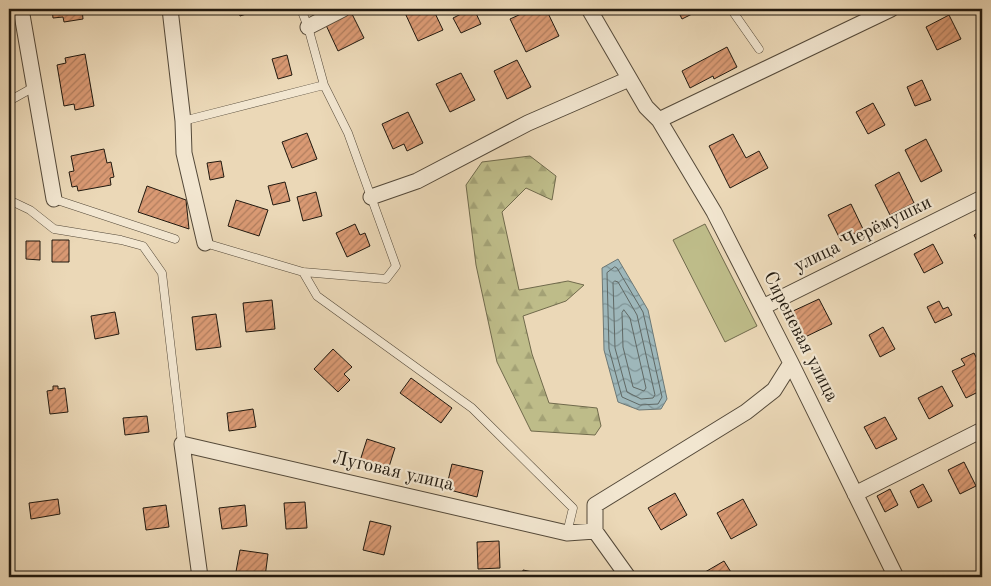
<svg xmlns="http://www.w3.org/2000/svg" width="991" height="586" viewBox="0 0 991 586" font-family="'Old Standard TT',serif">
<defs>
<pattern id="forest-firs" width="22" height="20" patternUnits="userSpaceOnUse" patternTransform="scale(1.25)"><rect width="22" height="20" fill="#bebc89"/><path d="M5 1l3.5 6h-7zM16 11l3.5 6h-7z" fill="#a3a175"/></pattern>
<pattern id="water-waves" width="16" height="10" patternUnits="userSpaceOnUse" patternTransform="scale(1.25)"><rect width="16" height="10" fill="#9eb7ba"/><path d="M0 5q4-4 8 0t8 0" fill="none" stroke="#809496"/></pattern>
<pattern id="building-hatch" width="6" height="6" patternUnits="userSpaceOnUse" patternTransform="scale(1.25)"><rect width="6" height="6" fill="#da9a74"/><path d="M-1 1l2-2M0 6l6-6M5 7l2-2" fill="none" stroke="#b07d5e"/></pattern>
</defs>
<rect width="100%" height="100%" fill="#ebd8b7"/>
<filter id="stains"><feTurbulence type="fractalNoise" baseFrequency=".004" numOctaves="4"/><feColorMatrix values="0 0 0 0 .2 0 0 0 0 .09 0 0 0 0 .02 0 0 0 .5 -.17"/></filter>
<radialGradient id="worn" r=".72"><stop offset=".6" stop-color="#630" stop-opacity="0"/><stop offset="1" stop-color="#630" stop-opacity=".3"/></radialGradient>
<!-- green -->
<path fill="#bebc89" stroke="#706a4c" d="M705,224L757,326L725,342L673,240Z"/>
<!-- forest -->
<path fill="url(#forest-firs)" stroke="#706a4c" d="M530,156L556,176L552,200L526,188L502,212L519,290L568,281L584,285L566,301L523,316L532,354L549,403L597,408L601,426L595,435L531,431L497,362L476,265L466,185L482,162Z"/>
<!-- water -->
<path fill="url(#water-waves)" stroke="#6c7876" d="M618,259L648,310L667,399L661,409L639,410L618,402L604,350L602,268Z"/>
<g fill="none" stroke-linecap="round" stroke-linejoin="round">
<!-- shore -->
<path stroke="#606864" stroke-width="1" d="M615,267L617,268L643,312L662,397L658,404L640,405L622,397L609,349L607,273Z
M615,281L618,282L637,315L655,395L653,398L641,399L627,392L615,348L613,283Z
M624,310L630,318L646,388L644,391L633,387L623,347L622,313Z"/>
</g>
<!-- building -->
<path fill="url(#building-hatch)" stroke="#21190f" d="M52,9H82L83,19L64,22L63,17L53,18Z
M238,9H262L240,16Z
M415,9H433L443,30L418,41L405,13Z
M471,9H474L481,24L461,33L453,18Z
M532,9H546L559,36L526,52L510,19Z
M677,9H702L682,19Z
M976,9H982V21Z
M350,10L364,38L338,51L325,23Z
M949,15L961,39L937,50L926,27Z
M727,47L737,67L714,79L713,76L690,88L682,71Z
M85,54L94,106L75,110L74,104L64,106L57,65L66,63L65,58Z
M287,55L292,75L278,79L272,59Z
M517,60L531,87L507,99L494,71Z
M461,73L475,100L450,112L436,84Z
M922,80L931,100L915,106L907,87Z
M873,103L885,125L868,134L856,112Z
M408,112L423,143L407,151L404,144L393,149L382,124Z
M307,133L317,159L292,168L282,142Z
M733,134L746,158L759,151L768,168L730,188L709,146Z
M926,139L942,171L921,182L905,150Z
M104,149L107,163L111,162L114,177L110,178L111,185L78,191L77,186L72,187L69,172L74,171L71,156Z
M221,161L224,177L210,180L207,163Z
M899,172L914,203L890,215L875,185Z
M285,182L290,201L273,205L268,186Z
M147,186L186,200L189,229L138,212Z
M316,192L322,216L303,221L297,197Z
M236,200L268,210L259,236L228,226Z
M851,204L863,229L841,241L828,215Z
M355,224L360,235L365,233L370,246L347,257L336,233Z
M982,230V251L974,235Z
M52,240H69V262H52Z
M26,241H40V260L26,259Z
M933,244L943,263L924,273L914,254Z
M819,299L832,324L803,338L791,312Z
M272,300L275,329L246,332L243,303Z
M939,301L943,309L948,307L952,315L935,323L927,307Z
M115,312L119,334L95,339L91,316Z
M216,314L221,347L196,350L192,317Z
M883,327L895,349L880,357L869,335Z
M333,349L352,367L344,374L350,380L338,392L314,369Z
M974,353L977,359L982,358V390L966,398L952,371L965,365L961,359Z
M411,378L452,408L441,423L400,393Z
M53,386H58V389L65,388L68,412L50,414L47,391L53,390Z
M942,386L953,406L929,419L918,398Z
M253,409L256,427L229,431L227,413Z
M147,416L149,432L125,435L123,418Z
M885,417L897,439L876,449L864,427Z
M367,439L395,448L387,473L359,464Z
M964,462L976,486L960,494L948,470Z
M452,464L483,471L477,497L446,489Z
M923,484L932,501L918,508L910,491Z
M890,489L898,505L885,512L877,496Z
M675,493L687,515L661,530L648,508Z
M58,499L60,514L31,519L29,503Z
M743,499L757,525L731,539L717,513Z
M305,502L307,528L286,529L284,503Z
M166,505L169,527L146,530L143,508Z
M245,505L247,526L222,529L219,508Z
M370,521L391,526L384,555L363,550Z
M499,541L500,568L478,569L477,542Z
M240,550L268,554L265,577H235Z
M724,561L734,577H702L700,575Z
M523,570L542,574V577H522Z
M362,572V577H345L344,573Z"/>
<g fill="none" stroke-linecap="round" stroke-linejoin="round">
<defs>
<path id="lane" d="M301,9L308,27L324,85L348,133L396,266L386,279L303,272
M731,9L759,49
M9,101L34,87
M183,121L324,85
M54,199L175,239
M9,200L30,210L54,229L121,240L143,246L162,273L182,444
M205,243L303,272L317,296L472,408L573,508L567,533"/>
<path id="street" d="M21,9L54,199
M170,9L183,121L184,153L205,243
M589,9L646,107L659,120L714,212L791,363L896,577
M308,27L343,9
M659,120L891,9
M371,197L417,181L528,123L629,79
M763,307L982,198
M855,494L982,430
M200,577L182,444L567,533L595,531
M628,577L595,531V505L746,412L774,390L791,363"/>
</defs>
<!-- lane casing -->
<use href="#lane" stroke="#544939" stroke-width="9"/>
<!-- street casing -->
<use href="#street" stroke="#544939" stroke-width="17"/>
<!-- lane -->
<use href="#lane" stroke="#f2e6d0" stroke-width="8"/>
<!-- street -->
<use href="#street" stroke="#f2e6d0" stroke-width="15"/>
</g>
<g text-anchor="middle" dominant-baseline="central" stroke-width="4.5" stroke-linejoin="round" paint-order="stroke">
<!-- street labels -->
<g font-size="19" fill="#21190f" stroke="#f2e6d0">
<text transform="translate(863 235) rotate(-26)">улица Черёмушки</text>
<text transform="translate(800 337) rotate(63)">Сиреневая улица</text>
<text transform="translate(393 472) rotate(13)">Луговая улица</text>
</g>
</g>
<!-- margin -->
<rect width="991" height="586" fill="none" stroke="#ebd8b7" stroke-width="30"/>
<rect x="10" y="10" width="971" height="566" fill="none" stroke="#21190f" stroke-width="2.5"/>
<rect x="15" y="15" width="961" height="556" fill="none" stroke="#21190f"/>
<rect width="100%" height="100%" filter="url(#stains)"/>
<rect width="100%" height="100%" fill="url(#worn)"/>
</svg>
